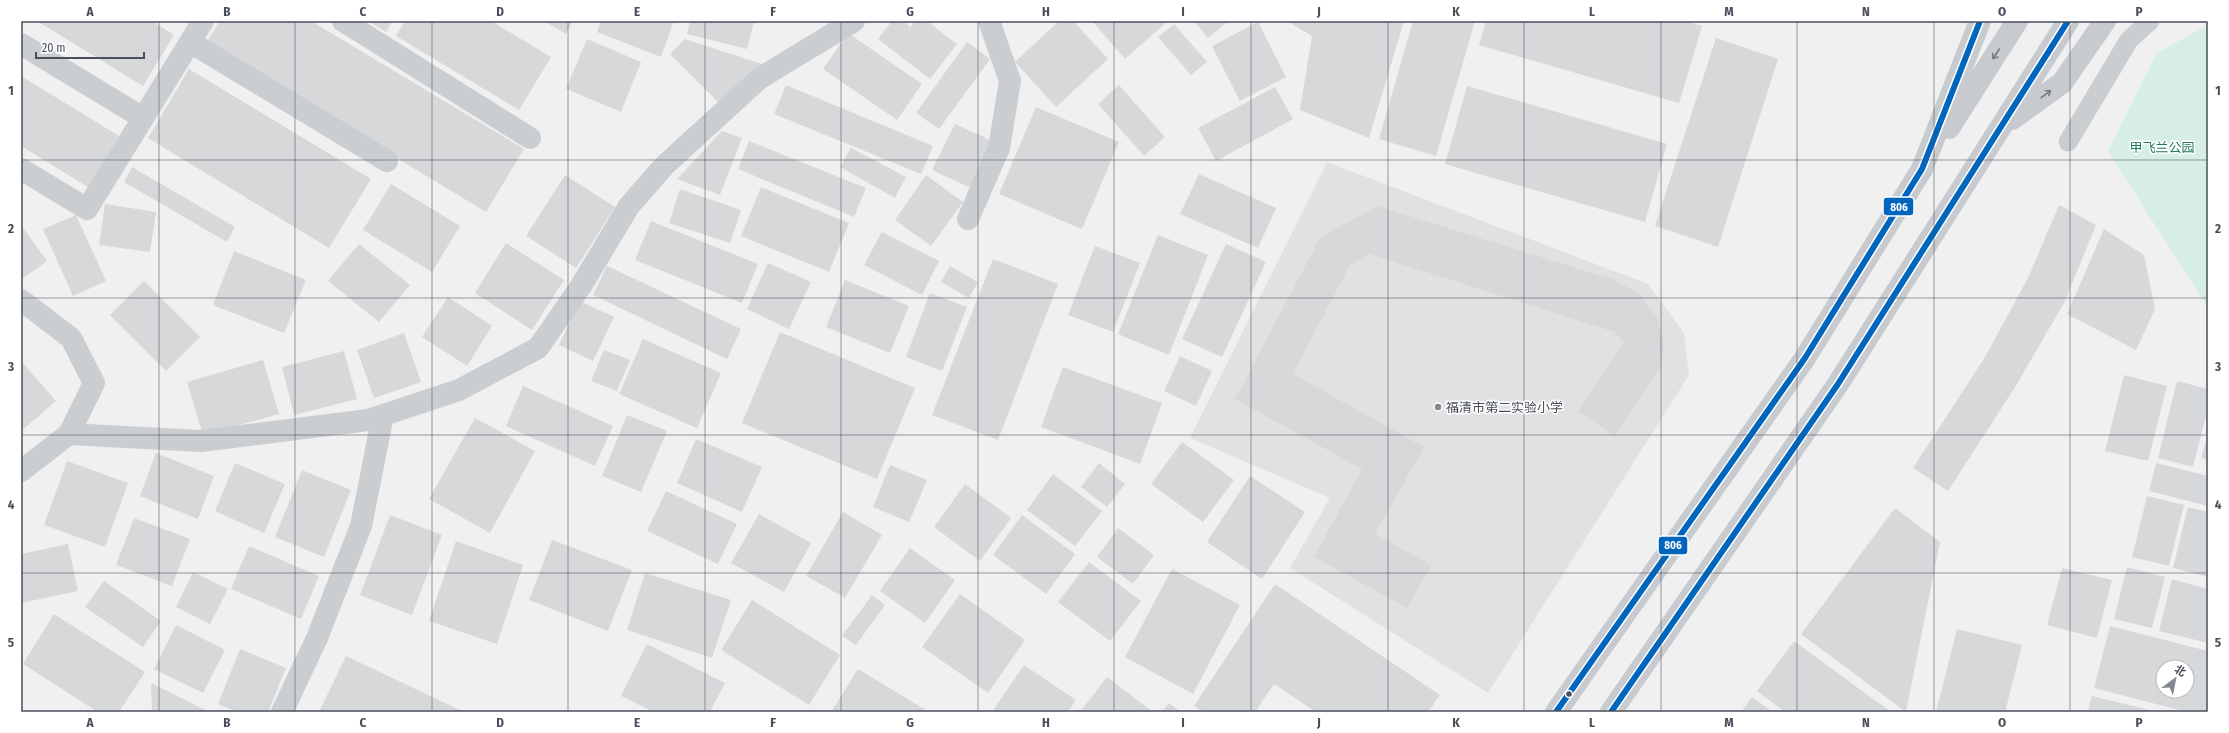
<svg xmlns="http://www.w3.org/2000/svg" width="2229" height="733" viewBox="0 0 2229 733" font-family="'Fira Sans Condensed','Noto Sans SC',sans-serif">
<rect width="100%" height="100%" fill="#f0f0f0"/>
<!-- education -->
<path fill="#e2e1e1" d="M1327,162L1648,284L1684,333L1689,375L1488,693L1290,568L1330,498L1190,438Z"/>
<!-- green -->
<path fill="#d6eee3" d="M2204,27L2208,29V308L2108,151L2156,54Z"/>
<!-- building -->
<path fill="#d7d8da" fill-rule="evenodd" d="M37,21H152L174,35L143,86Z
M220,21H311L524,149L486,212L206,43Z
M368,21H392L386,32Z
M405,21H491L551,57L519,110L396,36Z
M544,21H573L566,34Z
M601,21H674L661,57L597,32Z
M690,21H754L747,49L687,34Z
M892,21H903L910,27L915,21H927L957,44L930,79L878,39Z
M1059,21H1073L1108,59L1056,107L1015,62Z
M1092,21H1168L1125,59Z
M1194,21H1228L1208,38Z
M1287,21H1404L1369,138L1300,110L1312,36Z
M1413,21H1475L1436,156L1379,139Z
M1486,21H1685L1702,26L1679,103L1479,45Z
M1258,22L1286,77L1240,101L1212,46Z
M1174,24L1207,62L1191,75L1158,37Z
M848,33L922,84L897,120L823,69Z
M1716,38L1778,59L1718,247L1655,226Z
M587,39L641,62L621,112L566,89Z
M685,39L765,65L721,105L670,54Z
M967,42L990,59L939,129L916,113Z
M189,69L371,179L329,248L148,138Z
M21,76L119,136L88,187L21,146Z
M786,85L933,146L921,174L774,114Z
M1119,85L1165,137L1144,156L1098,104Z
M1467,86L1667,144L1645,222L1445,164Z
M1275,87L1293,119L1216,161L1198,128Z
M1036,107L1119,142L1082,229L999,194Z
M955,124L995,142L973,189L932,170Z
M722,131L742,138L720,195L677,179Z
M749,141L866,188L854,217L738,169Z
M851,148L906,177L895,198L840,167Z
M132,167L235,227L227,242L124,182Z
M1199,174L1276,208L1258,248L1180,214Z
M565,175L615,207L576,268L526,236Z
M926,175L963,202L931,246L895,220Z
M391,184L460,226L432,272L363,230Z
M761,187L849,223L829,272L741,236Z
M680,189L741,210L730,243L669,223Z
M105,204L156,212L150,252L99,245Z
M2059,205L2096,225L2065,301L2017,384L1948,491L1913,468L1985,357L2028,278Z
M1377,206L1615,280L1640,295L1657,317L1664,344L1661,368L1614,436L1578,411L1624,343L1615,332L1369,254L1350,265L1293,374L1424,447L1375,534L1431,565L1407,608L1314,557L1362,469L1235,399L1320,238Z
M76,215L106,281L73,296L43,229Z
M651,221L758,264L742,303L635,260Z
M21,225L47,261L21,280Z
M2104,229L2144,255L2155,309L2136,350L2067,314Z
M882,232L939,261L922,295L864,265Z
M1158,235L1208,255L1169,355L1118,334Z
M506,243L564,280L532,330L475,293Z
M359,244L410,285L379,322L328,281Z
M1226,244L1266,262L1222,357L1182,339Z
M1095,246L1140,263L1113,332L1068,315Z
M234,251L306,280L284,333L213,305Z
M993,259L1058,284L998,440L932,415Z
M768,263L811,282L789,329L747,309Z
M607,266L741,329L727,359L593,295Z
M950,266L978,282L969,298L941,282Z
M845,280L909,306L890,353L826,327Z
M144,281L200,337L166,371L110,315Z
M930,293L967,307L942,371L906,357Z
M448,297L492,326L467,366L422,337Z
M580,301L614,317L593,361L559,345Z
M780,332L915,388L877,479L742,423Z
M404,333L421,382L374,398L357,350Z
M643,339L721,373L697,428L619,394Z
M604,350L630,360L617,391L591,381Z
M344,351L357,399L294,415L282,367Z
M1180,356L1212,371L1196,406L1164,391Z
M263,360L279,414L203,435L187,382Z
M21,361L56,401L21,431Z
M1063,367L1162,403L1140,464L1041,427Z
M2124,375L2167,386L2148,461L2105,451Z
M2177,381L2208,389V408L2193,467L2158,458Z
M523,386L613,426L595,466L506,426Z
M627,415L667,431L641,492L602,476Z
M475,418L535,451L490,533L429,499Z
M2208,434V460L2201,458Z
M696,439L762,467L742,512L677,483Z
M1182,442L1234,480L1203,522L1151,484Z
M156,453L214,476L198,519L140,496Z
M67,461L128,483L105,547L44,525Z
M235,463L285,484L264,533L215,511Z
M1099,463L1125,484L1107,507L1081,487Z
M2156,463L2208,476V506L2149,491Z
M890,465L927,480L909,522L873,507Z
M302,470L351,490L324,557L275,537Z
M1053,474L1102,511L1075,546L1027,510Z
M1250,476L1305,512L1262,579L1207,542Z
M965,484L1011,518L980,561L934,527Z
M666,491L737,524L718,564L647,531Z
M2147,496L2184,505L2169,566L2132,557Z
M2188,507L2208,512V577L2173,568Z
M1895,508L1940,542L1906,712L1801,634Z
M843,512L882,535L845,598L806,576Z
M759,514L811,543L784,592L731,563Z
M390,515L442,535L412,615L360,595Z
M1022,515L1075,554L1046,594L993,555Z
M134,518L190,539L172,586L116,565Z
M1118,528L1154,555L1133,584L1097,557Z
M552,540L632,570L608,631L529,600Z
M456,541L523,565L497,644L429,621Z
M68,544L78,591L21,603V554Z
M249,546L319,576L301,619L231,589Z
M910,548L955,580L925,623L880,591Z
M1089,562L1141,601L1110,641L1058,602Z
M2127,567L2165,577L2152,628L2114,619Z
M2062,568L2112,580L2097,638L2047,625Z
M1172,569L1240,605L1193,694L1125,657Z
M193,572L228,589L210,624L176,607Z
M645,573L731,600L712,658L627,630Z
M2172,579L2208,589V643L2159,631Z
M104,581L161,621L143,647L85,607Z
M1275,584L1440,695L1428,712H1316L1274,684L1255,712H1203L1194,706Z
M960,594L1025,640L988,693L922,647Z
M872,595L885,605L856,645L842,636Z
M752,600L840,655L809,705L721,650Z
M54,614L145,672L119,712H98L23,664Z
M176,625L225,650L203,693L154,669Z
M2110,626L2208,651V712H2187L2094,688ZM2163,667H2187V691H2163Z
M1957,629L2022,645L2005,712H1936Z
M1794,641L1891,712H1785L1757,691Z
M647,644L725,683L710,712H654L621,696Z
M240,649L286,668L268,712H237L218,704Z
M346,656L464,712H319Z
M1024,665L1076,700L1068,712H998L994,709Z
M858,669L929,712H831Z
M1107,677L1153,712H1080Z
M151,683L209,712H152Z
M2092,696L2154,711V712H2088Z
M1752,697L1773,712H1741Z
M1169,703L1181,712H1162Z"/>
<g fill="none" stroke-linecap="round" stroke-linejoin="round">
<!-- lane -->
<path stroke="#cbced1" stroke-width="19" d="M2068,142L2129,40L2150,21"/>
<!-- street -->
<path stroke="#cbced1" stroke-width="22" d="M343,21L530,138
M190,42L387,161
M21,44L143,118
M21,169L87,209L203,21
M968,219L999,148L1010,81L989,21
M21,300L71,338L94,383L69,434L21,471
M69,434L201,441L368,420L459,390L538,348L581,286L629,206L664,166L760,78L854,21
M282,712L317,638L361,526L383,415"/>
<!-- primary -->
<path stroke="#c7cace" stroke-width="22" d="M2012,119L2062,83L2105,21
M1949,128L2017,21
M1556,712L1805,358L1922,169L1980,21
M1611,712L1838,384L2068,21"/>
<defs>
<path id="bus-1" d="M1556,712L1805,358L1922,169L1980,21
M1611,712L1838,384L2068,21"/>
</defs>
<!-- bus-1 casing -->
<use href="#bus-1" stroke="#fff" stroke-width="9"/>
<!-- bus-1 -->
<use href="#bus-1" stroke="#0065bd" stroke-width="6"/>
</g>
<!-- one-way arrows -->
<defs><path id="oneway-shaft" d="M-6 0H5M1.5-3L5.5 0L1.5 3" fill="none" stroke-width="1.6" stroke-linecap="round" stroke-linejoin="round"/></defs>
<g stroke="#747a83">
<use href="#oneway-shaft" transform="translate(1996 54) rotate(123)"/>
<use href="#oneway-shaft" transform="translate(2046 94) rotate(-36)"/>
</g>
<!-- grid -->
<path fill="none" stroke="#484f5b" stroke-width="1" stroke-opacity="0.55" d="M159,21V712M295,21V712M432,21V712M568,21V712M705,21V712M841,21V712M978,21V712M1114,21V712M1251,21V712M1388,21V712M1524,21V712M1661,21V712M1797,21V712M1934,21V712M2070,21V712M21,160H2208M21,298H2208M21,435H2208M21,573H2208"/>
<!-- markers -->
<circle fill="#83878f" stroke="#fff" stroke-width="1.5" cx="1438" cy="407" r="4"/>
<circle fill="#484f5b" stroke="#fff" stroke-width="1.5" cx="1569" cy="694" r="3.5"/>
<g text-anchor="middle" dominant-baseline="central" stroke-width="3" stroke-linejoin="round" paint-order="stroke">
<!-- park labels -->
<g font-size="13" fill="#1e775a" stroke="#fff">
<text x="2162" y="147">甲飞兰公园</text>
</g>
<!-- poi labels -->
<g font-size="13" fill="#484f5b" stroke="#fff" text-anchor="start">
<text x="1446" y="407">福清市第二实验小学</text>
</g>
</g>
<g stroke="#fff" stroke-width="1.5">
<rect x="1883" y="197" width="31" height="19" rx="4" fill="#0065bd"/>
<rect x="1658" y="536" width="30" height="19" rx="4" fill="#0065bd"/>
</g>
<g font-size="11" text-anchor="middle" font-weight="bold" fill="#fff">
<text x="1899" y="211">806</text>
<text x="1673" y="549">806</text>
</g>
<!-- border -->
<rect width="2229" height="733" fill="none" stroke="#ffffff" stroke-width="44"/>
<!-- north arrow -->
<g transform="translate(2175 679) rotate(32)"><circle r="19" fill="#ffffff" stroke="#b6b9bd"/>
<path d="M0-3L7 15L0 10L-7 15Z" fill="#83878f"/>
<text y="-6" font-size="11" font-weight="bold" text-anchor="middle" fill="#484f5b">北</text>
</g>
<!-- scale -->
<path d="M36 52v6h108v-6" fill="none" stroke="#484f5b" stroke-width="2"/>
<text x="42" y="52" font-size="12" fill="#484f5b" stroke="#ffffff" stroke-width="3" paint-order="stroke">20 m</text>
<rect x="22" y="22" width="2185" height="689" fill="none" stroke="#484f5b" stroke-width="1.5"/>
<g font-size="13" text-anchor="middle" font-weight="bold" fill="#484f5b">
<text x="90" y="16">A</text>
<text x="227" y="16">B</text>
<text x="363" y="16">C</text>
<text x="500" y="16">D</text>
<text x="637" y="16">E</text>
<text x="773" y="16">F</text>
<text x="910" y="16">G</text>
<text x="1046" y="16">H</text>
<text x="1183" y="16">I</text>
<text x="1319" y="16">J</text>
<text x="1456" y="16">K</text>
<text x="1592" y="16">L</text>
<text x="1729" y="16">M</text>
<text x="1866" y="16">N</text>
<text x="2002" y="16">O</text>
<text x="2139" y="16">P</text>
<text x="11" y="95">1</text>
<text x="2218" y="95">1</text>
<text x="11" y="233">2</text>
<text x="2218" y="233">2</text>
<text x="11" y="371">3</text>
<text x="2218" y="371">3</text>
<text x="11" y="509">4</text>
<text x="2218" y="509">4</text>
<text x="11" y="647">5</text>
<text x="2218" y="647">5</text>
<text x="90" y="727">A</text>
<text x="227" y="727">B</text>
<text x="363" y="727">C</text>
<text x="500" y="727">D</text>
<text x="637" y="727">E</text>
<text x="773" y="727">F</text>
<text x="910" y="727">G</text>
<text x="1046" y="727">H</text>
<text x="1183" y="727">I</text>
<text x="1319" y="727">J</text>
<text x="1456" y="727">K</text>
<text x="1592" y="727">L</text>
<text x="1729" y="727">M</text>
<text x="1866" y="727">N</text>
<text x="2002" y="727">O</text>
<text x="2139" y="727">P</text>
</g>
</svg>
